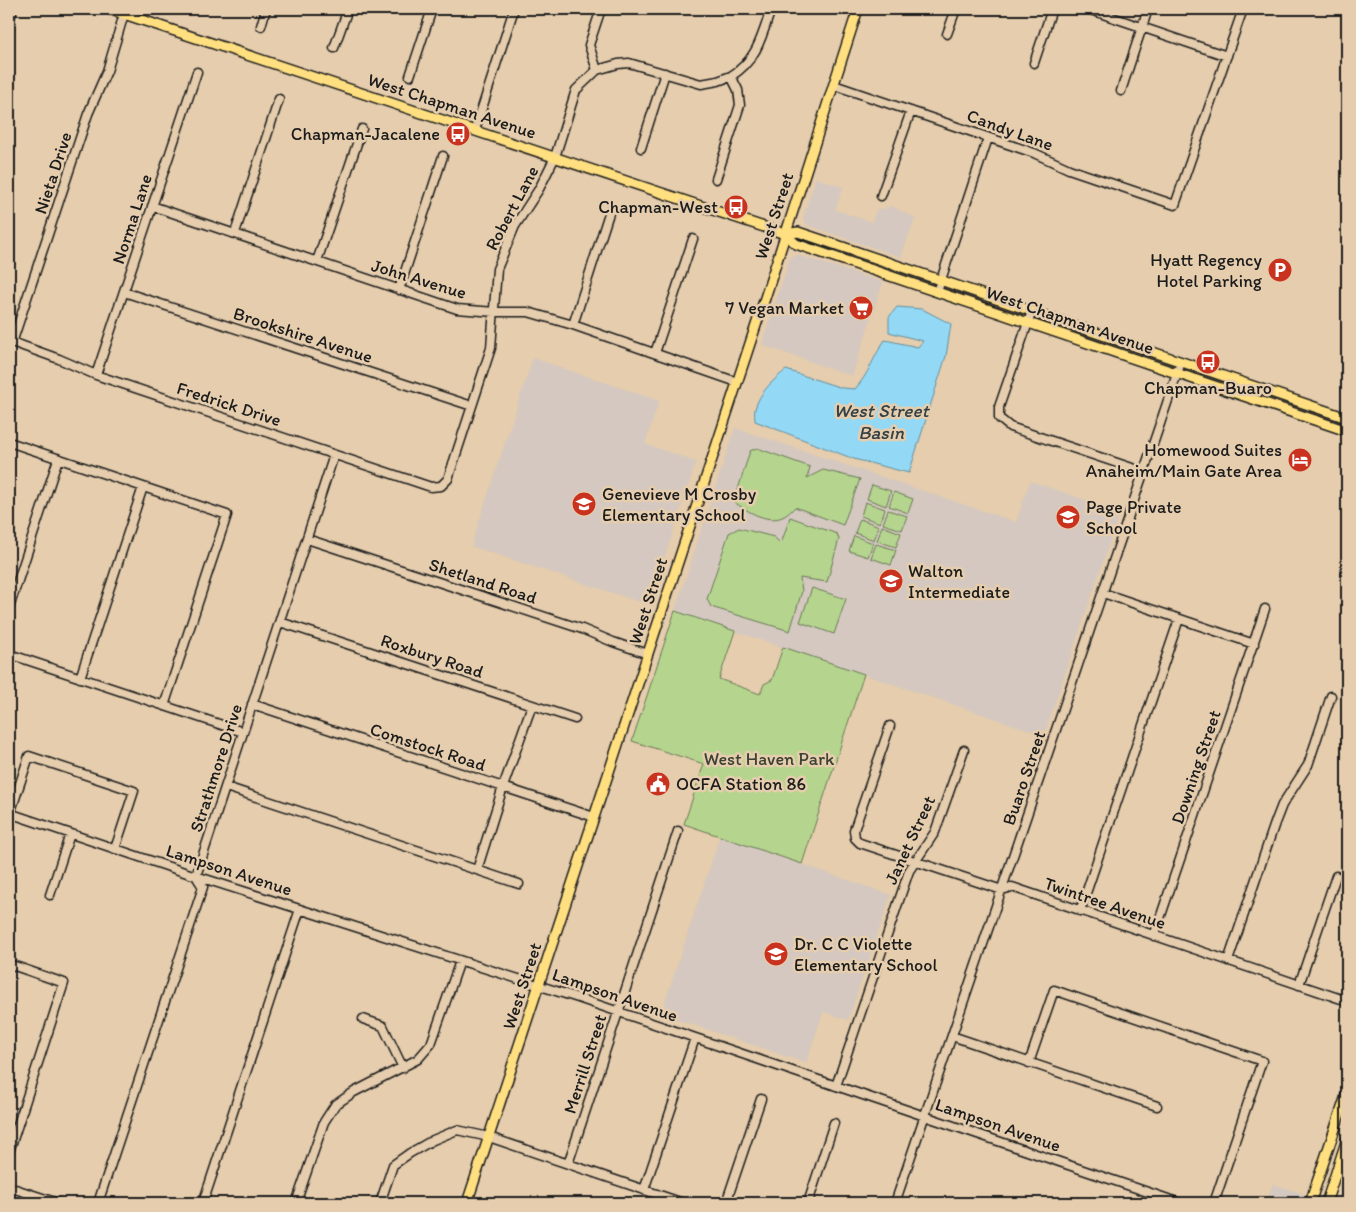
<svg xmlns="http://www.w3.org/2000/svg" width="1356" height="1212" viewBox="0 0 1356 1212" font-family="Itim,sans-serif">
<rect width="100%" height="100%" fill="#e5cdad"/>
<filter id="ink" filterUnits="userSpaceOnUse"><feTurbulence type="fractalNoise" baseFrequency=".02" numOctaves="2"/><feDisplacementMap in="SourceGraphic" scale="10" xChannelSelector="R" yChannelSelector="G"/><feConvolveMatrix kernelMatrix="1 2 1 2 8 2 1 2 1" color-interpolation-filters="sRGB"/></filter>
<g filter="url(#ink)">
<!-- built -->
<path fill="#d4c8c0" d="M816,178L843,187L835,210L872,222L877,209H884L891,206L915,218L901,257L807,225L803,218Z
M797,255L883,282L852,376L762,345L790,258Z
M533,358L659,401L645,444L696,462L649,605L471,546Z
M735,428L1016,522L1030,481L1120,512L1044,735L675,611Z
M720,836L891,895L848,1020L823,1012L806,1063L661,1014Z
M1273,1184L1301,1193L1319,1203H1266Z"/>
<!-- green -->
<path fill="#b5d58e" stroke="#687855" d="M757,448L810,467L807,478L823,470L860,479L843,525L795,507C792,510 789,513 786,515C770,526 747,511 734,502L750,451Z
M872,485L891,491L886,506L867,499Z
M894,492L913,499L908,513L889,506Z
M865,502L885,509L880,523L861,516Z
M888,510L907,516L902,530L883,524Z
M790,517L837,534L839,539L827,582L800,578L802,591L790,631L711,607L707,599L729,533L739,528L774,537L781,544Z
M860,519L879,526L874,540L855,533Z
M882,526L901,533L896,547L877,541Z
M854,536L873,543L868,557L849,551Z
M876,544L896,550L891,565L871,558Z
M812,588L846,599L834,634L800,622Z
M675,611L735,631L719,679L760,694L764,684L772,680L783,647L864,674L802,864L684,824L704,764L632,741Z"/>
<!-- water -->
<path fill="#93d9f5" stroke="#638d9e" d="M897,307L922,309L951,324L946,356L909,473L854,459L755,421C755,417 754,412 755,409C759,393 774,379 786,370L842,388L855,389C869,374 873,357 885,340L918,347L923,341L889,332V317Z"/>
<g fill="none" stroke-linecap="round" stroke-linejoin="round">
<defs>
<path id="minor" d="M1088,9L1227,56
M9,21L13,9
M261,26L266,9
M947,34L956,9
M334,48L348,9
M1034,63L1052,9
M597,70L618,64L629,63L701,84L718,81L731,76
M410,76L432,9
M834,85L1034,153L1069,169L1175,205L1243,9
M1121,91L1148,9
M475,130L514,9
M641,148L665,73
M716,179L740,105L738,90L731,76C757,60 762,36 771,9
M881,196L911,111
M152,206L457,309L495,312H528L573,325L737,382
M235,233L279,99
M317,261L362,129
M399,290L443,156
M124,292L472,406
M937,292L988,138
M1032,311L999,407V418L1010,427L1144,472
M573,325L610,210
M9,341L59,359L96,375L431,487L441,486L448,479L491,348L497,269L515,226L539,189L555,157L576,90L597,70L589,45L601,9
M12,343L88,114L107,71L124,14
M655,353L693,239
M96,375L197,72
M9,442L227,515L164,706
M307,539L582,629L613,642L648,654
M1103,593L1254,644
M9,608L58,459
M280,622L575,719
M9,654L243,732
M80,678L143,487
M252,704L594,817
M890,726L854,830L855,838L860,843L1002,890L1012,887L1347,1001
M226,787L519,884
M9,813L196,876L578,998L1180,1203
M10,814L29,756L134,791L115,849
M477,870L503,787L532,705
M50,895L70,834
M1080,911L1179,619
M1154,936L1265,609
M1228,961L1275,823L1282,805L1308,765L1331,696
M9,964L64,983L9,1152
M1299,985L1336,876
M363,1019L383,1026L403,1068
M952,1036L1157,1106
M1029,1063L1054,990L1262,1061L1214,1203
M836,1086L909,871L935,832L964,750
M568,1164L678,831
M9,1187L58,1203
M644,1190L695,1038
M98,1203L203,887L196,876L334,455
M203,1203L300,909
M296,1203L324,1122L335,1105L354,1092L418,1059L431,1044L460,961
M380,1203L393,1165L410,1153L433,1140L457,1130L489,1137L683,1203
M726,1203L761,1099
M808,1203L834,1123
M895,1203L1181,362"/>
<path id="major" d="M109,9L785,234L798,232L828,242L1347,418
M785,234L796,244L1347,431
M467,1203L765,298L858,9
M1310,1203L1347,1093
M1326,1203L1347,1139"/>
</defs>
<!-- minor casing -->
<use href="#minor" stroke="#1c1c1c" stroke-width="11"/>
<!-- major casing -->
<use href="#major" stroke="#1c1c1c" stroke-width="12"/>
<!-- minor -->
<use href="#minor" stroke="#e5cdad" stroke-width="8"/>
<!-- major -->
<use href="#major" stroke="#ffdf80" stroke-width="9"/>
</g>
</g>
<!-- icons -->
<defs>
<symbol id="bus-disc" viewBox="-11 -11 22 22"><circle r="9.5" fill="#c8321e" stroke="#e5cdad"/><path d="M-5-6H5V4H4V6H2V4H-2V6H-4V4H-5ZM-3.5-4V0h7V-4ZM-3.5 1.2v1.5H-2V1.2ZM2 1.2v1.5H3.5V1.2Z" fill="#fff"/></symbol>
<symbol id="parking-disc" viewBox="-11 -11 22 22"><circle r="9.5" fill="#c8321e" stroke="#e5cdad"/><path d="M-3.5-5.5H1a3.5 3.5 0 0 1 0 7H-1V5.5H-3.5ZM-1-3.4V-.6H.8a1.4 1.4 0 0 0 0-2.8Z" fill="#fff"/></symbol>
<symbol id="supermarket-disc" viewBox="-11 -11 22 22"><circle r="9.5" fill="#c8321e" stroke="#e5cdad"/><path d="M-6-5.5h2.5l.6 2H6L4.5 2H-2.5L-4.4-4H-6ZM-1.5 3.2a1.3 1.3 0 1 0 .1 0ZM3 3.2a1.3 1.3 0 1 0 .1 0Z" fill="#fff"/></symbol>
<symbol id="hotel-disc" viewBox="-11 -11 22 22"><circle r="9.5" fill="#c8321e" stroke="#e5cdad"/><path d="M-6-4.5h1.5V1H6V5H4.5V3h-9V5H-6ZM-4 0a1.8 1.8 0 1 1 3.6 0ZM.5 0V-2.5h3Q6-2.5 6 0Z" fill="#fff"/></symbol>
<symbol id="school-disc" viewBox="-11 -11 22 22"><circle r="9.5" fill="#c8321e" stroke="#e5cdad"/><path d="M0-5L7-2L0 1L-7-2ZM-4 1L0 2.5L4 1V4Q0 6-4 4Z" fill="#fff"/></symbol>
<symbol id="civic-disc" viewBox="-11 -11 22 22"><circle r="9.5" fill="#c8321e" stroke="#e5cdad"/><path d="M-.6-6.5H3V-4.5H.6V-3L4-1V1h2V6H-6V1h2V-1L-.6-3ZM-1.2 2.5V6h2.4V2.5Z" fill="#fff"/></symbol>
</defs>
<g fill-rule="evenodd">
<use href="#bus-disc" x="444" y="120" width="28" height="28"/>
<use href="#bus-disc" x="722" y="193" width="28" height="28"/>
<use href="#parking-disc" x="1266" y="256" width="28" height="28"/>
<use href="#supermarket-disc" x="847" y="294" width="28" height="28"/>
<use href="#bus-disc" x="1194" y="348" width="28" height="28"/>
<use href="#hotel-disc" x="1286" y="446" width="28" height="28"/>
<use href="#school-disc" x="570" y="490" width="28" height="28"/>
<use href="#school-disc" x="1054" y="503" width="28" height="28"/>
<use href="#school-disc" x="877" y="567" width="28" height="28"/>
<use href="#civic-disc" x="644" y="770" width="28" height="28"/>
<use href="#school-disc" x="762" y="940" width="28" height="28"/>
</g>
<g text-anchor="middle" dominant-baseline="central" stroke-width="5" stroke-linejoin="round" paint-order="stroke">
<!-- street labels -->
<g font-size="18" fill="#1c1c1c" stroke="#e5cdad">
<text transform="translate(452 106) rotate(18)">West Chapman Avenue</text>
<text transform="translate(1010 130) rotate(20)">Candy Lane</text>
<text transform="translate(53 173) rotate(-72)">Nieta Drive</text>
<text transform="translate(512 208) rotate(-62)">Robert Lane</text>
<text transform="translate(774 216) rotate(-72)">West Street</text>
<text transform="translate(132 219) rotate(-72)">Norma Lane</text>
<text transform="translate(419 279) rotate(17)">John Avenue</text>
<text transform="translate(1070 320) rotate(19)">West Chapman Avenue</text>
<text transform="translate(303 335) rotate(18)">Brookshire Avenue</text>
<text transform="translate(229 404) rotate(18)">Fredrick Drive</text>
<text transform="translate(483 581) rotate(18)">Shetland Road</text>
<text transform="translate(648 601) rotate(-72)">West Street</text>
<text transform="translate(432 656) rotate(18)">Roxbury Road</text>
<text transform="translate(428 747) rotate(18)">Comstock Road</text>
<text transform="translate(1196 767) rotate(-71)">Downing Street</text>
<text transform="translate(216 768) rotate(-72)">Strathmore Drive</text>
<text transform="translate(1024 778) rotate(-71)">Buaro Street</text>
<text transform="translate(910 840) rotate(-65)">Janet Street</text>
<text transform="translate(229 870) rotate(18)">Lampson Avenue</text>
<text transform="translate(1105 903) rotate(19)">Twintree Avenue</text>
<text transform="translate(522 986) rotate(-72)">West Street</text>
<text transform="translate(615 995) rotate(19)">Lampson Avenue</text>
<text transform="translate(585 1064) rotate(-72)">Merrill Street</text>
<text transform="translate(998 1125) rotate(19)">Lampson Avenue</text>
</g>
<!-- poi labels -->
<g font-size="18" fill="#1c1c1c" stroke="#e5cdad" text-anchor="end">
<text x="440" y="134">Chapman-Jacalene</text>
<text x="718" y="207">Chapman-West</text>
<text x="1262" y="260">Hyatt Regency<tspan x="1262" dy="21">Hotel Parking</tspan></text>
<text x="844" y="308">7 Vegan Market</text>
<text x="1208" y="388" text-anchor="middle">Chapman-Buaro</text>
<text x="1282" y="450">Homewood Suites<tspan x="1282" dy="21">Anaheim/Main Gate Area</tspan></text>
<text x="602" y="494" text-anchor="start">Genevieve M Crosby<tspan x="602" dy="21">Elementary School</tspan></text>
<text x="1086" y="507" text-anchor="start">Page Private<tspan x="1086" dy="21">School</tspan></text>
<text x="908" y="571" text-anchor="start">Walton<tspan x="908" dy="21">Intermediate</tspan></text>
<text x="676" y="784" text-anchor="start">OCFA Station 86</text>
<text x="794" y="944" text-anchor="start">Dr. C C Violette<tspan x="794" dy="21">Elementary School</tspan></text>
</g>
<!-- park labels -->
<g font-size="18" fill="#3b4133" stroke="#e5cdad">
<text x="769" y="759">West Haven Park</text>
</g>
<!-- water labels -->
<g font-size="19" font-style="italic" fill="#344247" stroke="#e5cdad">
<text x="881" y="410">West Street<tspan x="881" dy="22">Basin</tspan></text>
</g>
</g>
<!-- margin -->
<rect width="1356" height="1212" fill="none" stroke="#e5cdad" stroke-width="30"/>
<rect x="15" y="15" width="1326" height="1182" fill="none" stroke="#1c1c1c" stroke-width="2" filter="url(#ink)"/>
</svg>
